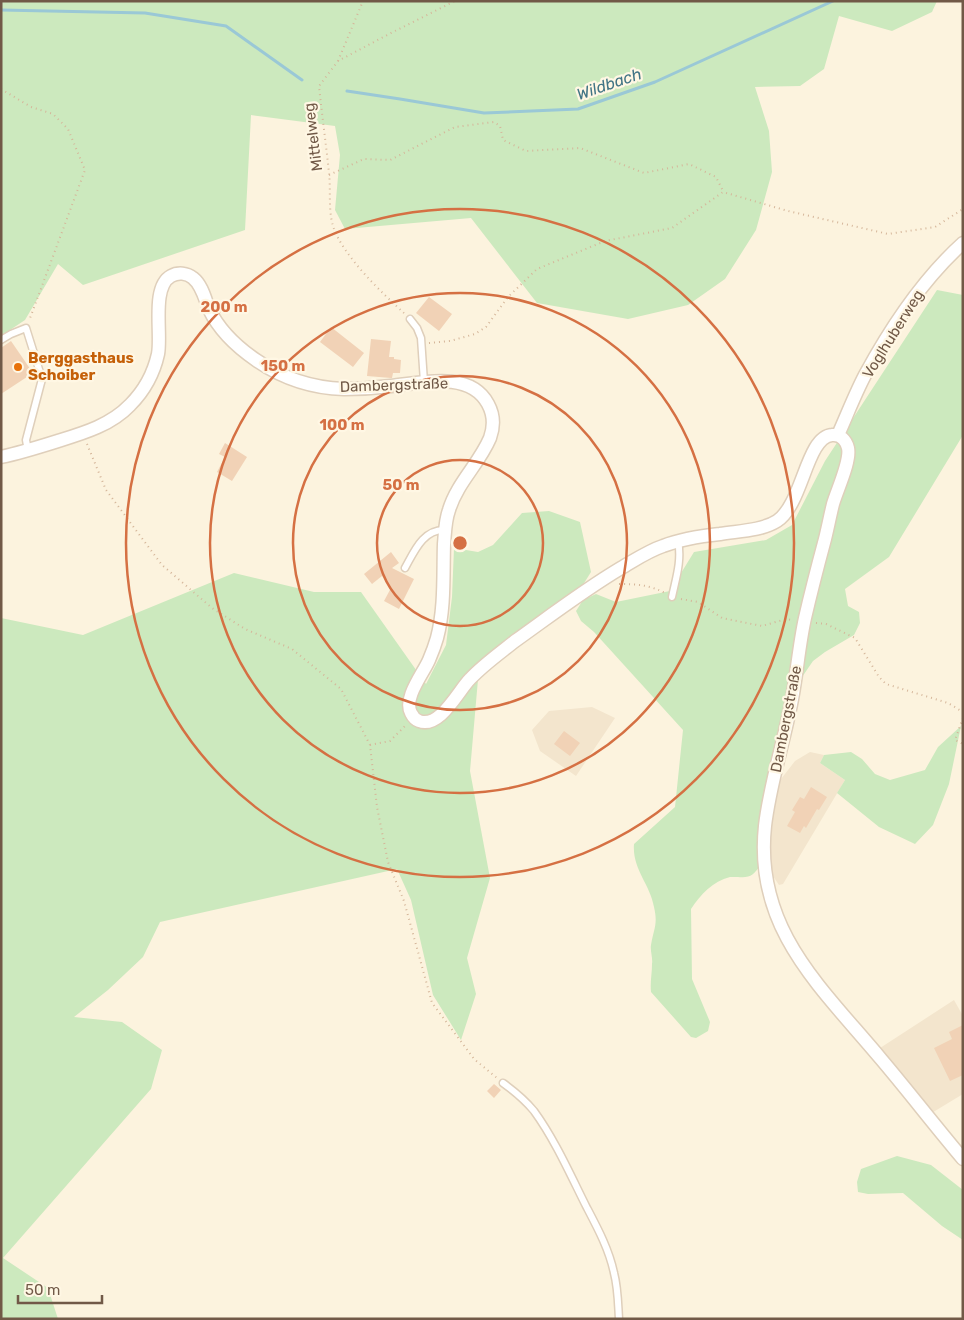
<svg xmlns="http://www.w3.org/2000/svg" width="964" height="1320" viewBox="0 0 964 1320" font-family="Rubik,sans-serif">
<rect width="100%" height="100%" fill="#fcf3de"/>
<!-- residential -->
<path fill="#f3e5cd" d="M592,707L615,718L576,776L540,751L532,730L549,711Z
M810,752L824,755L820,763L845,780L783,884L779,885L771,873L768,831L778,783L795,761Z
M954,1000L963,1016V1094L930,1114L877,1050Z"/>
<!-- green -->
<path fill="#cce9be" d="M1,1H937L932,12L892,31L839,16L824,69L800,86L755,87L769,131L772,172L756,230L725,279L688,305L628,319L537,303L471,218L345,229L335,210L340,155L335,126L251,115L245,230L83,285L58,264L25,320L1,336Z
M937,290L963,295V435L889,557L845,589L848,606L859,612L860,623L854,635L825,652L813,661L800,680L761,865C753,875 751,878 738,877C737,877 732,877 730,877C713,881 700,895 691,909L692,979L710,1022L708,1031L696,1038L691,1037L651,992C650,982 652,974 652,964C653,958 650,951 651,945C654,928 658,924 654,907C650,884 632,869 634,844L675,807L683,730L594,632L581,621L576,611L583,600L596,594L616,602L670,591L694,552L766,540L792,525L825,461Z
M549,511L580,522L591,572L581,588L479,668L470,771L490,878L467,958L476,994L461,1040L433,995L411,900L397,869L160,922L143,957L108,990L74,1017L122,1022L162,1050L151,1089L3,1258L48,1288L58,1319H1V618L83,635L234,573L314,592H361L426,684L446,645L452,597L454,548L478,552L493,545L522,513Z
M961,726L949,784L933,825L915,844L879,827L837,793L845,780L820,763L824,755L851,752L862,759L875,774L890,780L925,770L938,747Z
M897,1156L931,1165L963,1190V1240L942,1226L903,1193L868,1194L858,1192L857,1182L861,1169Z"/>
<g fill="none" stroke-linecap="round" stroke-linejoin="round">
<!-- stream -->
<path stroke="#9ac8d6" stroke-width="3" d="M1,10L145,13L226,26L302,80
M347,91L400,99L484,113L578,109L655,82L833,1"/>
</g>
<!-- building -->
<path fill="#f1d2b6" d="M429,297L452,314L439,331L416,313Z
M331,327L364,353L353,367L320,342Z
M371,339L391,341L389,357H394V359L401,360L400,373H393L392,378H391L367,376Z
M11,341L33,373L1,394V348Z
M225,443L247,457L232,481L217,472L225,457L219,454Z
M391,552L399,563L392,568L414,579L399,609L384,601L391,588L382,576L372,584L364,574Z
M564,731L580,743L570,756L554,744Z
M811,787L827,797L819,810L817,809L806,828L804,826L800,833L787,826L795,812L792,810L800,797L804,799Z
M963,1025V1075L950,1081L934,1048L952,1039L949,1032Z
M494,1084L501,1090L494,1098L487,1091Z"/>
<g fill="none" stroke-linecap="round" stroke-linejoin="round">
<defs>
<path id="service" d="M410,319L417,328L421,338L424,382
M1,340L11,334L26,328L42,379L26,440L28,451
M405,568C414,552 423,529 445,530
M672,597C676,578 682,560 678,541
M503,1083C514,1091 525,1100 534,1111C555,1140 570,1174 586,1206C597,1227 609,1249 614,1273C618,1288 618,1303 619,1319"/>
<path id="minor" d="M838,435C847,415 855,394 865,375C891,327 922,280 963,243
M1,457C20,453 39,447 58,441C84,433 111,425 130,405C144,391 154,372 158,354C162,334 151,287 171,276C178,272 187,273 193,278C202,285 205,299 209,309C219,330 237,347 256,360C282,378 312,388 344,389C360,389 375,388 391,386C421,383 470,370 488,404C494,415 494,427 490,438C479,464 457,483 449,510C445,521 445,533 444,544C443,575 445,608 437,638C435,645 432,653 429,660C423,674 403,698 411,713C413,717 416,720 419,721C440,729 458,691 470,679C483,665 500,653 515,641C550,616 584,590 621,568C635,560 648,551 663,546C681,539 701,536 720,534C738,531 761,531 777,521C803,504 806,437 832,435C840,434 846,440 848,448C851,461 837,490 833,504C830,516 828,527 825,539C818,565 811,592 805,618C799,645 797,673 792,699C784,742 770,783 765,826C754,929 821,987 881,1059C909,1092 935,1126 963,1159"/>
</defs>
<!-- service casing -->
<use href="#service" stroke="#dfcfbb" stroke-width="9"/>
<!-- minor casing -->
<use href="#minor" stroke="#dfcfbb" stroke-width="15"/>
<!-- path -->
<path stroke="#d5b69a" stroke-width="2" stroke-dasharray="1 4" stroke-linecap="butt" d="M338,61L363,1
M1,89L31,107L53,114L68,129L85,170L29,321
M329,175L364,159L390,160L455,127L494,122L500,126L503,140L526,151L580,148L644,173L689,164L716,177L723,191
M404,313C382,293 342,255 333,226C328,209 331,190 329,173C326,144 322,115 319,86L338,61L391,33L455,1
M429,343L450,341L475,334L486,327L508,297L537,269L605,241L672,228L723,192L788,211L888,234L935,227L963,209
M87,444L106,490L162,565L212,608L245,629L292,649L341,689L370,745L377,807L388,862L404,901L432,1003L474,1059L497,1078
M619,584C636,584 650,585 665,593
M681,599L698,602L722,618L762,626L786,619L792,620
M816,623L826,624L855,638L879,677L886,684L948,703L963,712
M963,718L955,740L963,744
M370,745L390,741L406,725"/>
<!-- service -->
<use href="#service" stroke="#fff" stroke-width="6"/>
<!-- minor -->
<use href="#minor" stroke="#fff" stroke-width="12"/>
</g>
<!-- distance rings -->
<g fill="none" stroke="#d57043" stroke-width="2.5">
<circle cx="460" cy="543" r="83"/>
<circle cx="460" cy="543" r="167"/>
<circle cx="460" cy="543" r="250"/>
<circle cx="460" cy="543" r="334"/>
</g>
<!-- markers -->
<circle fill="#e8710a" stroke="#fff7e4" stroke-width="2" cx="18" cy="367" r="5"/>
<g text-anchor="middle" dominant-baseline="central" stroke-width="4.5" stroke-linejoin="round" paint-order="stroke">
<!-- street labels -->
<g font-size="15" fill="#715947" stroke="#fff7e4">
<text transform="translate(313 137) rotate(-97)">Mittelweg</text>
<text transform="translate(893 334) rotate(-58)">Voglhuberweg</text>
<text transform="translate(394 385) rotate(-2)">Dambergstraße</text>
<text transform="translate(786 719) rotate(-79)">Dambergstraße</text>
</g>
<!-- food labels -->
<g font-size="15" font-weight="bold" fill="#c56008" stroke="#fff7e4" text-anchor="start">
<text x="28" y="358">Berggasthaus<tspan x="28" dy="17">Schoiber</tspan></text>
</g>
<!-- water labels -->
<g font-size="16" font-style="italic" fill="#417485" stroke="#fff7e4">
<text transform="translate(609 84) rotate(-19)">Wildbach</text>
</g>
</g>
<circle cx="460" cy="543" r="8" fill="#d57043" stroke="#fff7e4" stroke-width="2.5"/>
<g font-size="15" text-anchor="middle" font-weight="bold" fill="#d57043" stroke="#fff7e4" stroke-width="4.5" stroke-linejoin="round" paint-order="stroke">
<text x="224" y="312">200 m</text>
<text x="283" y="371">150 m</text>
<text x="342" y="430">100 m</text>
<text x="401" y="490">50 m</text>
</g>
<!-- border -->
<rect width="964" height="1320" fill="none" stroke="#715947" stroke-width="5"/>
<!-- scale -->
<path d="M18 1295v8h84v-8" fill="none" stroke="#715947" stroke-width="2.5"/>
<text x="25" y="1295" font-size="15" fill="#715947" stroke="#fff7e4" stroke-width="4" paint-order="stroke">50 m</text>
</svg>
